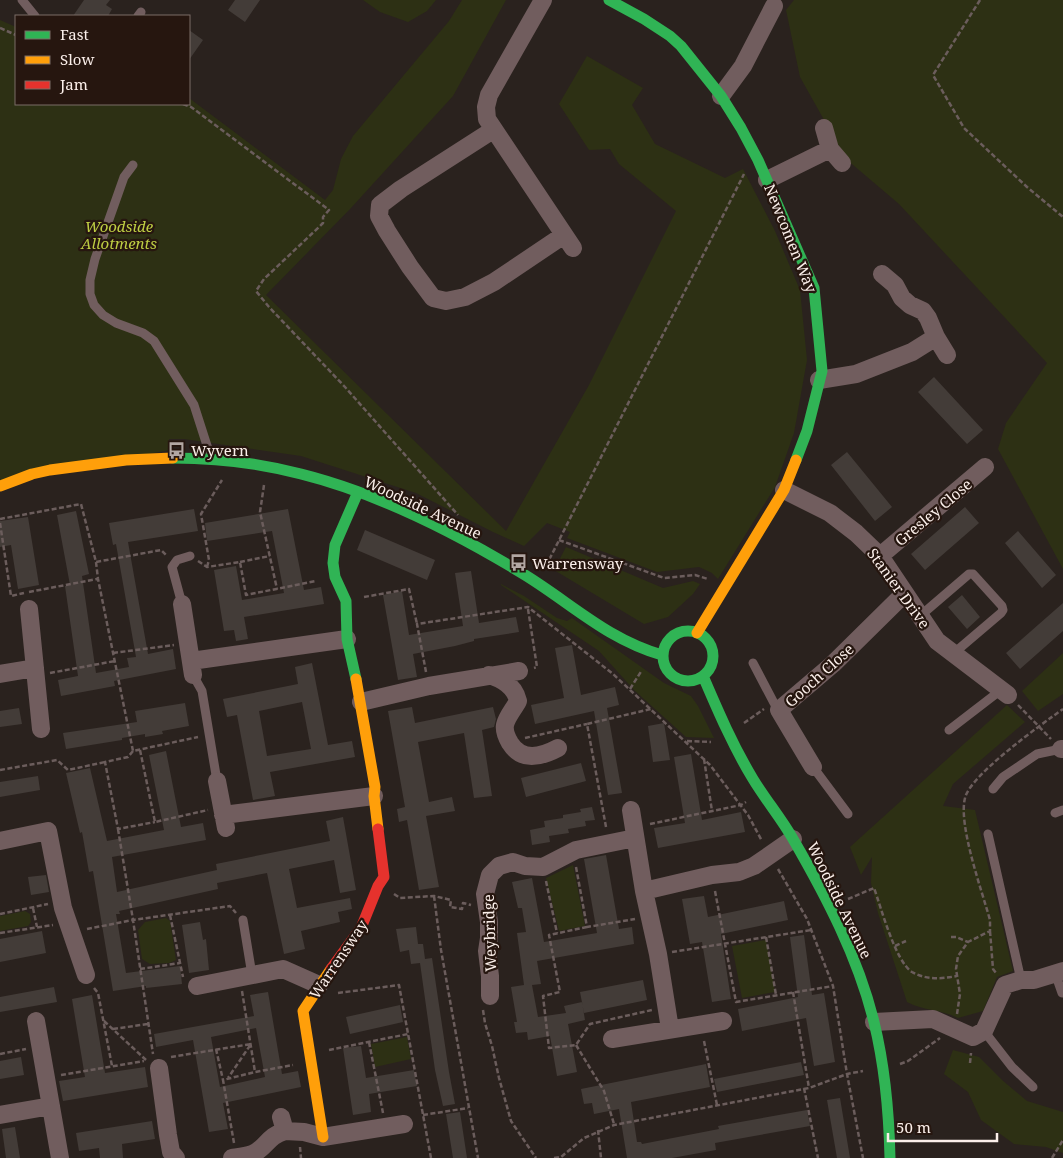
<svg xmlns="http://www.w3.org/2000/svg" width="1063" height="1158" viewBox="0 0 1063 1158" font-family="'Noto Serif',serif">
<rect width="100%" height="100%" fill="#2a221e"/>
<!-- green -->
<path fill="#2d3014" d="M363,0H436L427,11L408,22L380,12Z
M462,0H506L453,96L351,208L266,295L506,531L589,385L676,211L619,164L610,149L589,150L559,104L587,56L643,88L632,105L655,144L725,178L743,169L775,231L800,290L807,360L794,433L775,487L718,579L712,573L699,567L657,572L567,538L570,532L547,523L524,546L493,532L416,493L301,456L184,439H169L170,450L0,481V20L16,27V104H189V98L325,200L333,190L341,159L353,136L449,21Z
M794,0H1063V569L998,449L1006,423L1047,363L899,204L846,159L800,77L786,10Z
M566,547L663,588L693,581L700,584L693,594L668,617L644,624L554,570Z
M501,584L524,596L557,618L567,621L572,618L664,683L691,696L698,706L714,738L686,737L634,690L599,651L501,585Z
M1063,653V694L1038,711L1022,691Z
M1007,705L1025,722L953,784L943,806L975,810L1013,971L997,977L983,1011L958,1018C940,1009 924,1011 907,1002L878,913L871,883L872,857L861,875L850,847Z
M573,865L585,926L559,931L546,878Z
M25,911L30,914L31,922L28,926L0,931V916Z
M166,918L170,921L176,960L169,963L150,964L142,959L138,930L145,922Z
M766,940L775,992L742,998L732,946Z
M407,1037L411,1059L375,1067L371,1044Z
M953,1050L979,1057L1002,1080L1027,1101L1063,1112V1153L1046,1147L1014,1144L981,1120L968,1092L944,1074Z"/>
<!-- building -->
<path fill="#433c38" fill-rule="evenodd" d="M84,0H110L106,5L112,9L108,16H73Z
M235,0H260L245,22L228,10Z
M189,30L203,40L189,60Z
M934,377L983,430L967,444L918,392Z
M847,452L892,507L875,521L831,465Z
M965,507L979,523L925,570L911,554Z
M194,509L198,531L128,542L148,654L173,649L176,669L114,681L115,686L61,696L58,680L78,676L65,586L70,585L57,515L76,511L89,574L82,576L96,673L129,667L127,658L136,657L116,544L113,545L109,523Z
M288,509L304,590L321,587L324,604L244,617L248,639L236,641L234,630L224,631L214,570L236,566L242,600L284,593L272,531L207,541L205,523Z
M28,517L39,585L18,589L11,545L0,547V521Z
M365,530L435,560L427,580L357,550Z
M1018,531L1056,575L1042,588L1005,543Z
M471,571L479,623L516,617L519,632L474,639V641L455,646L413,654L417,677L398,680L383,595L402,591L409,635L463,626L455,573Z
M962,595L980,617L967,629L948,607Z
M1063,603V631L1020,669L1006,653Z
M572,645L581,695L615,687L619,705L607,708L622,793L608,795L594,711L535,724L531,705L564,698L555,648Z
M312,663L328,745L352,741L355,757L270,772L275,796L253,800L237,715L227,717L223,699L298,684L295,667ZM302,702L311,749L267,756L259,711Z
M185,703L189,726L162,731L163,734L145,737V734L122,738V740L66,749L63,733L137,722L135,711Z
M412,707L415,723L493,707L496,719L494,727L482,730L492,796L474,798L464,733L418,742L429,802L452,797L455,811L426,816L439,887L419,890L407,820L399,822L397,809L405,807L388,711Z
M19,708L22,724L0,727V711Z
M664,723L670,760L653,762L648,726Z
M166,751L181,827L203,823L206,840L112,857L117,892L217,870L216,864L330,841L326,821L343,817L356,890L340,893L334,860L289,869L297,908L350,898L352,909L338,912L340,922L301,931L305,949L284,954L267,873L217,883L218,889L119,911L120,914H116L126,973L180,966L182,984L146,988V986L113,991L93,871L89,872L82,832L80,833L66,773L90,768L107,841L164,830L149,755Z
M691,754L702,820L741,812L745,832L658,848L654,828L685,823L674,757Z
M581,763L586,781L526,797L521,778Z
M38,776L40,790L0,797V782Z
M592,807L595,820L585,821L586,826L568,829L569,833L549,836L550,842L532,845L530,830L545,827L544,821L563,818V815L581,812L580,809Z
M606,855L619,929L632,927L634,944L537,961L541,984L532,985L538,1017L566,1013L564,1006L582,1002L585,1020L568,1024L577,1072L557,1076L550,1036L528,1040L527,1032L516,1033L514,1022H517L511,987L524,985L517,933L526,932L522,908H518L512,882L532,878L544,942L597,933L584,859Z
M46,875L49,892L31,895L28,877Z
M704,896L708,917L784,901L788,920L721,934L731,999L712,1002L702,942L690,944L682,899Z
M200,922L203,940L206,939L209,970L189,973L182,925Z
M416,927L418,944H423L425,959L432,958L449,1072L455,1104L443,1106L435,1070L420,963L411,964L409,950L400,952L396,929Z
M42,931L46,953L0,962V939Z
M804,935L812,995L824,993L835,1062L814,1066L806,1018L742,1031L738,1009L798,997L790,937Z
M643,980L647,1000L584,1013L580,992Z
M54,987L57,1002L0,1012V997Z
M268,992L282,1074L298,1071L301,1087L223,1103L228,1129L209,1132L193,1040L156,1047L154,1034L254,1016L250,995ZM256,1028L265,1077L220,1087L211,1037Z
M92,995L105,1073L145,1067L148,1087L63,1101L59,1081L85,1077L72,999Z
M400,1005L403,1022L350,1034L346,1017Z
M361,1046L366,1078L414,1070L417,1086L369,1094L371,1112L353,1115L343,1048Z
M21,1057L24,1075L0,1079V1061Z
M801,1062L804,1075L717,1092L714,1079Z
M706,1064L710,1087L631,1102L637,1142H641L642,1144L719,1129L718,1126L807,1110L810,1126L715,1143L716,1150L672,1158H627L619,1109L594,1114L592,1103L584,1104L581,1089Z
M840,1098L850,1158H837L827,1100Z
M460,1112L467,1158H453L446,1114Z
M152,1121L155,1139L122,1144L123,1158H100L99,1148L79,1151L76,1133Z
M15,1127L20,1158H6L2,1129Z"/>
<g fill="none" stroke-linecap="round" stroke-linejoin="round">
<!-- path -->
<path stroke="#6b5d5c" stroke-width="2.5" stroke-dasharray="5 2.5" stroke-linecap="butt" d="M980,0L933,75L964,128L1027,187L1063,217
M0,28L16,35
M183,104L191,107L329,210L323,217V223L319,227L264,279L256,291L269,307L345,387L458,515
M264,485L260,512L277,589
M0,519L81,504L96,562L161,550L167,556
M0,523L11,596L24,593
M559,540L664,578L695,575L708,579
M198,561L207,567L240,562L246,595L316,581
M96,562L98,579L133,751L198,737
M240,562L270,556
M546,566L744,174
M207,567L209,560L201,514L222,480
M29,592L97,579
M364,597L409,589L417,624
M528,609L537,667L534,668
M113,653L174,645
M426,672L417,624L528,607L613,674L710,765L748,815L762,841
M50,673L115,661
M630,689L642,670
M1018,705L1051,739
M744,723L764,709
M525,738L587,724
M687,741L711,742
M140,750L155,822L208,810
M133,751L128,757L105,762L118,829L155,822
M704,759L712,811
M0,770L57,760L68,770L105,762
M650,824L741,805L746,802
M606,827L587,724L651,709
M118,829L133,920L230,906L236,913
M576,867L587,927L635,919
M778,869L807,919L833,986L847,1074L863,1071
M546,881L557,933
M715,891L736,1002L833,986
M394,894L400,898L434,896L451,900L450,907L462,909L463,903L471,905
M434,896L441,950L478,1158
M848,899L874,888C881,907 895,961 912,972C926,980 941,979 957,976
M33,908L37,927
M0,914L48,904
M170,915L183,977
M587,927L549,935L560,992L543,996L549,1048L576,1045L590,1024L652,1010
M87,929L133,920L153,1054
M990,931L993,969L996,973
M0,933L53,925
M766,937L776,995
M951,937H956L968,942
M895,946L906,941
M672,952L811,930
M140,969L180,963
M94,988L98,993L112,1066
M242,991L255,1072L293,1065
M793,992L809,1088
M338,993L399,985L431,1158
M483,1010L485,1023L492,1046L499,1078L511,1121L536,1158
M957,1014L960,994L956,969L958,956L968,942L990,931V920C982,891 958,825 965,798C970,775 1042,724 1063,709
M104,1021L146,1060
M113,1029L148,1024
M704,1041L717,1105
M369,1042L383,1113
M576,1045L604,1091L614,1124
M216,1049L223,1080
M329,1050L408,1034
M0,1054L26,1049
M171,1057L251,1044L228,1078
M970,1063L971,1053
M900,1064L908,1061L940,1038
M61,1075L144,1061
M804,1088L818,1158
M423,1115L468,1108
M598,1130L601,1158
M234,1143L223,1080L255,1072
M300,1147L301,1158
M554,1158L561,1157L584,1138L614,1125L809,1088L847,1074L863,1158
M1052,1158L1063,1140"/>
<!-- lane -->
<path stroke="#715d5e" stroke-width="9" d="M22,0L35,16
M138,16L141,12
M133,165L124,177L95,259L90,280V294L94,305L103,315L116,323L143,333L154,341L194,405L211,458
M182,604L172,567L177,560L190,556
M920,616L969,574H973L1002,606L1003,610L1001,613L954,653
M753,663L774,703L779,710
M193,675L202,691L217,781
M949,730L1001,690
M813,767L848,814
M993,789L1003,777L1037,754L1061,749
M1055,813L1063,810
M988,834L1021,980
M243,920L252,975
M1055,973L1062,993
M984,1031L1012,1067L1033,1087"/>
<!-- street -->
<path stroke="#715d5e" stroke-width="18" d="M543,0L489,95L486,107L487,119L573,248
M721,96L743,66L774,6
M824,128L830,149L842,163
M493,130L401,189L380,205L379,216L387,231L410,267L433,298L446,301L465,297L494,282L564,235
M767,180L830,149
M882,274L895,285L902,298L910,305L923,311L928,318L936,337L947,355
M819,380L856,374L912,352L936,337
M784,490L830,513L856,533L880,556L937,641L1008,695
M880,556L985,467
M182,604L193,675
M29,609L41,729
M191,661L347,639
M0,674L35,668
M489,675C502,679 515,687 518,701C514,709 507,716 505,725C504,731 507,738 510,743C522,762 541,757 558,748
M361,702L429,686L519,671
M1061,749H1063
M813,767L779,710L833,664L905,593
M217,781L226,828
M631,810L644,891L658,954L670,1029
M223,815L374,796
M0,841L48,831L63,908L86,975
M644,891L712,875L739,872L754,866L793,839
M197,986L283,969L319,985
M490,996V976L487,951L489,938V922L485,894L490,875L499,866L513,862L525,866L543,867L576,850L635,838
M36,1021L60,1158
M874,1022L933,1019L973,1037L984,1031L1005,985L1021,980H1034L1063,971
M612,1039L723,1021
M159,1068L168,1135L171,1152L176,1158
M0,1115L51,1106
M281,1117L285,1131L304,1132L323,1137L404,1124
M232,1158C238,1157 246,1156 252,1154C266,1149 267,1136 285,1131"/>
<!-- fast -->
<path stroke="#30b455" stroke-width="11" d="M609,0L644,19L670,36L681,46L721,96L741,128L758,160L814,288L822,371L807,431L796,460
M173,458C216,458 259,463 301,474C377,493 458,534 525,575C572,604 607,639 662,655
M663 656a25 25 0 1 1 50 0a25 25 0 1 1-50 0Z
M703,676C718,711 733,746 753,779C765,799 781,818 793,839C826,896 858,957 874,1022C885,1067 889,1112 890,1158
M356,679L347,639L346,601L335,577L333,563L335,545L358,492"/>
<!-- slow -->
<path stroke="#ff9f0a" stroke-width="11" d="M0,486L32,474L50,470L126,460L173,458
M697,633L784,490L796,460
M356,679L375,787L374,796L378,829
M323,1137L303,1011L331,969"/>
<!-- jam -->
<path stroke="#e5322d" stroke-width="11" d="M331,969L361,928L378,886L384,877L378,829"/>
</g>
<!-- icons -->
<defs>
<symbol id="bus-bare" viewBox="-9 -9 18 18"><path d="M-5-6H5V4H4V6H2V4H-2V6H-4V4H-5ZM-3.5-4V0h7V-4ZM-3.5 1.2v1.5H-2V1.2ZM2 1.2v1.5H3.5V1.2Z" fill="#b2a7a3" stroke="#26160f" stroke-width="2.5" paint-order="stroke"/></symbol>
</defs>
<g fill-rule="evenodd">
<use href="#bus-bare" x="164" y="438" width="25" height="25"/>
<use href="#bus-bare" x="506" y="550" width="25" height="25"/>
</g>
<g text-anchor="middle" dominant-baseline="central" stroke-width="4.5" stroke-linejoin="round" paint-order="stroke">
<!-- park labels -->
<g font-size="15" font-style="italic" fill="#bece43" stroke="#26160f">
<text x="119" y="226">Woodside<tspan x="119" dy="17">Allotments</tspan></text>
</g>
<!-- street labels -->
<g font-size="15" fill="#fbefea" stroke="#26160f">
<text transform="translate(791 238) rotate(68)">Newcomen Way</text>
<text transform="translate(423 507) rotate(25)">Woodside Avenue</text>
<text transform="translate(933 512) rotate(-40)">Gresley Close</text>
<text transform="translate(899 588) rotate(54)">Stanier Drive</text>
<text transform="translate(819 675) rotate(-42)">Gooch Close</text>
<text transform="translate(840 900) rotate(64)">Woodside Avenue</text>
<text transform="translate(489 933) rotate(-92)">Weybridge</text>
<text transform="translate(338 959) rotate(-56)">Warrensway</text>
</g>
<!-- poi labels -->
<g font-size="15" fill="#fbefea" stroke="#26160f" text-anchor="start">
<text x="191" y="450">Wyvern</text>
<text x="532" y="563">Warrensway</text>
</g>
</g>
<!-- legend -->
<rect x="15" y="15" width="175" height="90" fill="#26160f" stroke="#7b6d67"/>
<rect x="25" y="31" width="25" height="8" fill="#30b455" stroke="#7b6d67"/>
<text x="60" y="40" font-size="15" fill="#fbefea">Fast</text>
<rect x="25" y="56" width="25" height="8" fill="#ff9f0a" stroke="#7b6d67"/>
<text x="60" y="65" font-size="15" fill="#fbefea">Slow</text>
<rect x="25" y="81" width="25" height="8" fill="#e5322d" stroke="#7b6d67"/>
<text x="60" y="90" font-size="15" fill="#fbefea">Jam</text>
<!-- scale -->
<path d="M888 1133v8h109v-8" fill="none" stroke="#fbefea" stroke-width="2.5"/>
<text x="896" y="1133" font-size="15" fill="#fbefea" stroke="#26160f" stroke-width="4" paint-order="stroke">50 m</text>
</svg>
